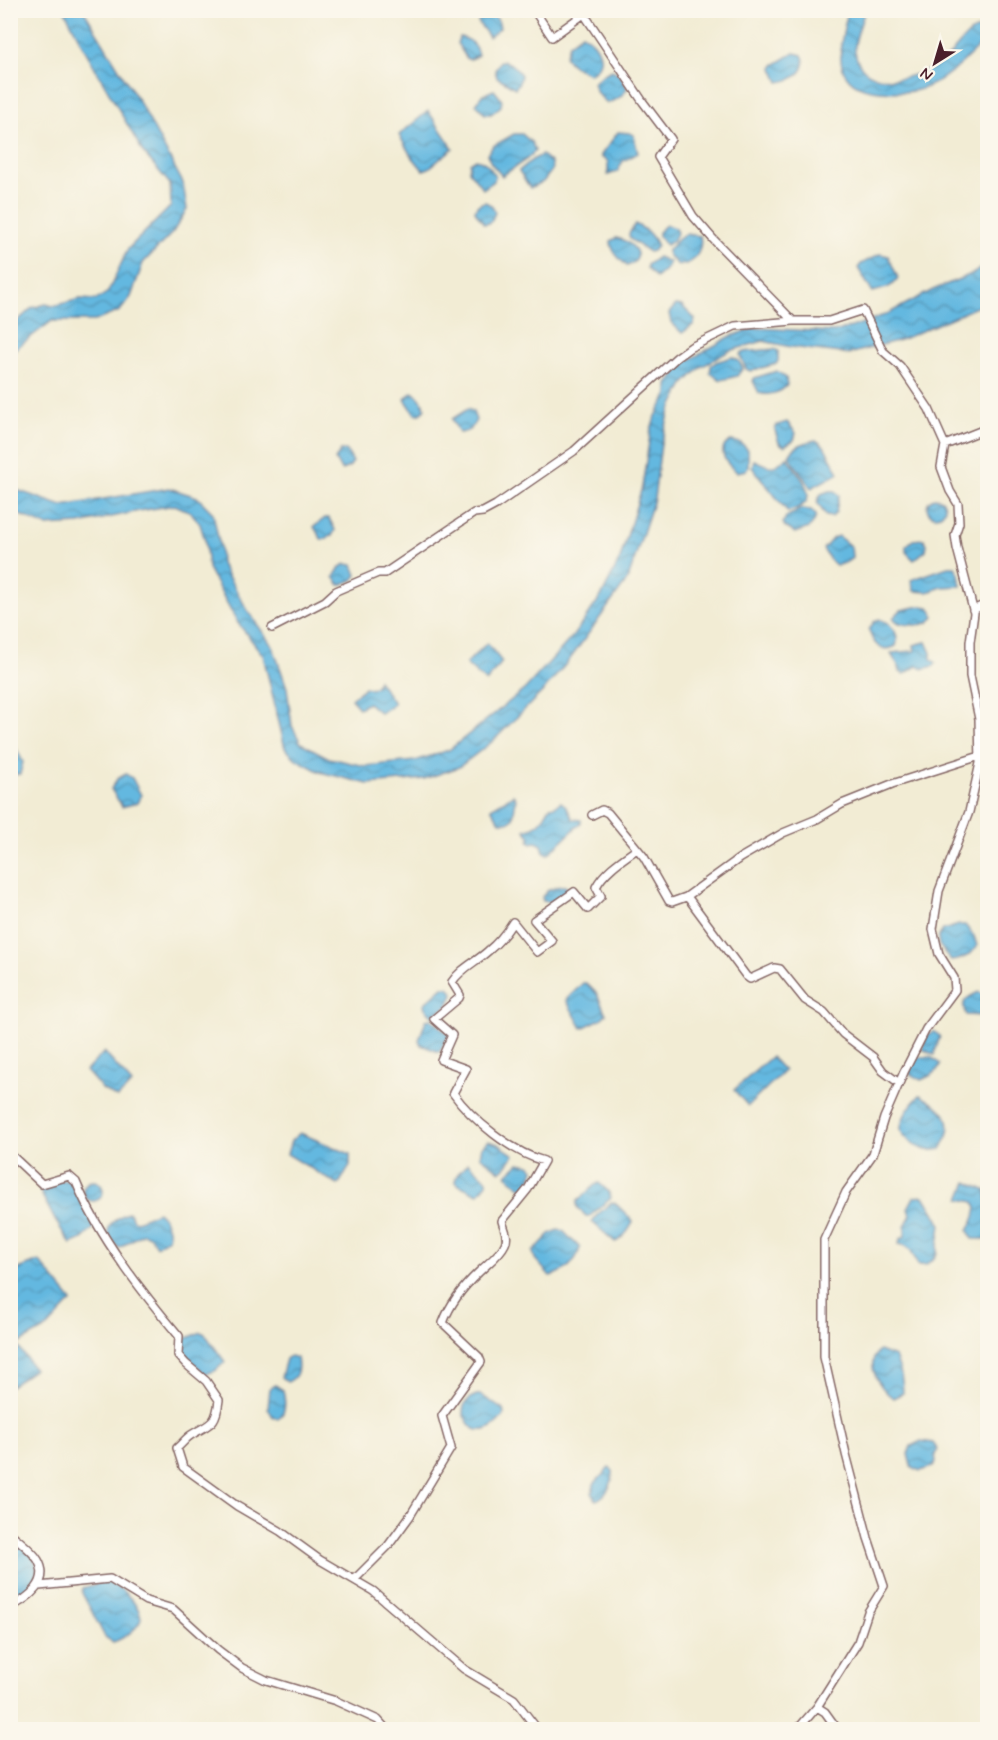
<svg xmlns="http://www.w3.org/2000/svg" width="998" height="1740" viewBox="0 0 998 1740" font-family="Mynerve,sans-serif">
<defs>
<pattern id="water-waves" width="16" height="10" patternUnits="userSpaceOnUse" patternTransform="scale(1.5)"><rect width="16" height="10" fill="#63b8e0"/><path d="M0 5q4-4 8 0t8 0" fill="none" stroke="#5495b6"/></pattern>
</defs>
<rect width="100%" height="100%" fill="#fbf7ec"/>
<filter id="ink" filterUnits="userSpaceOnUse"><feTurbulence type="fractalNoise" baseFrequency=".0167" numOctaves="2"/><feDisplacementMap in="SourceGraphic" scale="12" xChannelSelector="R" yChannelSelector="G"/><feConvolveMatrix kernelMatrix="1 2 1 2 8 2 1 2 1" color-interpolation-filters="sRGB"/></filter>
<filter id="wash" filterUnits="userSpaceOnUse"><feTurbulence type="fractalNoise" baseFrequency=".008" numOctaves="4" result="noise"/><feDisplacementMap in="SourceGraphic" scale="24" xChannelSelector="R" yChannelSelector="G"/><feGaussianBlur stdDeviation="1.35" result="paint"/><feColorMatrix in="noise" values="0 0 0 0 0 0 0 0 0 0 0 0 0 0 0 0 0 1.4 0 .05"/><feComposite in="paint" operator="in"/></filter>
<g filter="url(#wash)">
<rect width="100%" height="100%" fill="#f2ecd4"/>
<!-- water -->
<path fill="url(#water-waves)" stroke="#566c86" stroke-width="1.5" d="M65,11H84L141,105L183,183L187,209L173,232L143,263L131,297L120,311L95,321H52L11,352V327L32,308L46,304L53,306L80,299L96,300L108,292L128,249L171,206L170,184L143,152L86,52Z
M848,11H865C862,20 853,42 855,51C861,94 921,79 944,60C954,53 960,41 970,33C975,30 982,28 987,26V44L980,45C964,61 944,82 921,89C910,93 892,92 880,91C829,88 839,47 848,11Z
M488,14C496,16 499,20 500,28L489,37L478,22L481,16Z
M582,34C598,42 610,63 589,74L574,66L565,57L569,44Z
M460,37C470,39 476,45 478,55L471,59H467L457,43Z
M794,53L802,55C810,70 793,81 779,82L773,68L774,65Z
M500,61C510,61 515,67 521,75L519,83L515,88L497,77L495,70Z
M612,70C620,73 623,80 627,88C623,97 616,100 607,103L597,93L593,83L604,74Z
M494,90L502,100L501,106L491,114H485L476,104L482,95Z
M428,111L453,148L429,168L423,170L410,154L399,135Z
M618,132L630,133L634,136L638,153L623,161L617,172L608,175V161L601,157V155Z
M514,134H522L532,143L535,151L527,159L502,176L491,163L487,154L493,146Z
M542,155L551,163L552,170L543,182L530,188L519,171L532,160Z
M476,159C486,161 489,167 495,175L494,181L483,189L469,171L470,163Z
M485,202L491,205L495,212C493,218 491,224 484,224L475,211C476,206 480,203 485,202Z
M635,224C646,229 653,235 657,246L653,251L649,252L630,239L629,234Z
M666,225L675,228L677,233L673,241L666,245L658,236V232Z
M686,234L700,236C703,250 694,266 678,265L668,255V250L676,241Z
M616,238C631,240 649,258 627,266C620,259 611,252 611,241Z
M880,254L888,256L898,278C892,288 884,289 872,292L858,268L861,264Z
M658,257L669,262L668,267L656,278L647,268V265Z
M987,264V294L979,306L903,339L849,354L791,347L763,341L729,351L701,367L684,384L670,411L661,444L654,499L628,579L570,659L545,689L493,741L459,767L424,779L368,784L320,772L296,759L285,748L263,655L238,623L216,583L208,568L205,540L200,524L191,512L175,505L139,511L79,524L46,526L11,511V488L62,506L169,488L197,497L213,513L220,547L221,564L248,611L273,647L287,688L292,726L301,743L329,758L365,766L415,761L449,750L525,689L573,636L602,595L620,559L642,487L651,429L656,416L668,394V384L682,364L731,336L756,328L834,332L855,326L887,314L933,290L974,273Z
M676,305L682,306L695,319L694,324L682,333L671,322L669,313Z
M775,349L778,351V361L776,364L750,371L746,369L740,355L742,352Z
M732,357L738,360L743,368L737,376L721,380L710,373L711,366L716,362Z
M777,371L786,378L787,385C781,393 768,396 759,393L753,381L754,378Z
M412,392C419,395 422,401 425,408L421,414H415L405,399Z
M468,409L473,412L476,420C472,429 469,432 459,433L452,419Z
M787,422L796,433L794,440L784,446L779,443L775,430L777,425Z
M816,440L824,446L839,473L811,488L789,456C792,447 807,441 816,440Z
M731,441L741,443L748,450V466L746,470L737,472C726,464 715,449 731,441Z
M346,450L353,462L349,467L341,470L335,459L341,451Z
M787,457C794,468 814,490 806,502C802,507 794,509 788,512L752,467L754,460C771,467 772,471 787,457Z
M829,491H835L839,496L836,512L832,517L826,516L817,502L821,494Z
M927 507a9 9 0 1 1 18 0a9 9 0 1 1-18 0Z
M801,509L811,510L816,515C814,528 807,529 795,533L785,527L783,523L786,517Z
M325,518H329L335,530L332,536L322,540L314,527Z
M838,536L851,547L852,557C848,563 843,564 836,565L830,560L823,549L833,538Z
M924,539L927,544L926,550L914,560L906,552V546L913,540Z
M346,564L353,565L357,575L353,580L340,585L334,577L340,567Z
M948,567H955L959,574L961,586L942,587L928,592L914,591L911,580Z
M921,606L929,607L934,616C929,628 907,626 896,622L893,618L901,610Z
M879,619C891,623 900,633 896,646C881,654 873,644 869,630L874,622Z
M926,642L931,653V659L936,663L934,666L922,669L917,666L905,674L900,672C900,664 893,660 891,653L915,651L914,645Z
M487,643L502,662L486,682L466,664Z
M378,680L394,703L380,713L368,703L359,708L351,699L365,687L371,689L376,686Z
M11,743L15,746L23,762L20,774L11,775Z
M126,774L132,778L141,795L137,803L122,807L111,789L117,779Z
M513,795L516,799L513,818L508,822H500L491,808Z
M561,802L566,806L573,819L581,820V823L548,854L544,852L542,845L536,842L532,843L529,841L531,837L525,830C543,824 540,822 550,807L555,806Z
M560,886H565L569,890C563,898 554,903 543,901L542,897L547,891Z
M959,925H965L974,936L977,946C972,955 961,960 951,961L939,945L938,938L943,930Z
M583,983H586L597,994L606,1014L601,1019L582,1028L566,1000Z
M443,987H448L452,990L453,995L448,1005L433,1016L425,1008L424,1004Z
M979,992L987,997V1012L983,1016L966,1015C960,1001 966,998 979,992Z
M431,1019L449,1035L439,1052L421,1045L419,1040L426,1020Z
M933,1031L940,1036L934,1055L922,1049L927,1036Z
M104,1052L132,1084L117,1098L102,1089L86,1071Z
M771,1057L784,1071L748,1106L734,1090Z
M916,1057H931L940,1064C938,1073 930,1076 921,1080L910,1074L908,1070Z
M920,1095C944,1110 959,1119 941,1149C936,1150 932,1151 926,1150C919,1148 901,1137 901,1129C901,1117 912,1103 920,1095Z
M300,1133L350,1154V1166L338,1185L287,1154L291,1141Z
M488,1141L498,1144L514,1155L504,1169L500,1171L480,1156L482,1147Z
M468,1163L487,1180V1183L478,1194L459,1185L455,1181L457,1175Z
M519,1163L530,1165L534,1169L530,1182L523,1188L511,1180L507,1174Z
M61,1180L70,1181L96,1226L82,1239L71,1244L55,1220L40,1191L46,1184Z
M83 1191a10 10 0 1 1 20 0a10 10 0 1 1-20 0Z
M967,1182L987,1191V1239H973L968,1231L975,1217L977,1207L974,1202L960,1199Z
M599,1183L608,1191L611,1198L590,1216H586L577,1207V1202L593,1186Z
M924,1196L941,1224L937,1253L932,1261L925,1265H918C912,1255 913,1246 899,1244L900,1239L905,1236V1226L911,1215L908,1208L914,1197Z
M611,1203H615L633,1221C631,1228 622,1240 615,1242L592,1222L597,1215Z
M129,1212L133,1220L137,1221L158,1212C165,1218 170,1229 168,1238L156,1246L151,1237L143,1233L119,1248C99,1231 110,1221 129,1212Z
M558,1230L563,1231L580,1248C576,1262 565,1273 550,1276L535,1259L533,1252L550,1234Z
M39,1261L72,1301L48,1327L18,1344L11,1336V1272Z
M201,1332L205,1334L225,1362L215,1371L205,1374L182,1351V1345L185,1339Z
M11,1339C20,1347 26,1359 34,1369L11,1386Z
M879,1351L895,1357C900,1368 903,1380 903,1393L893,1398C880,1388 864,1365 879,1351Z
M290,1356L297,1358C299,1369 298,1378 287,1382L281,1377L286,1359Z
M275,1385L283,1390C285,1400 287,1412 278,1419L273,1417L268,1408L270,1388Z
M477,1395H481L503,1410L504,1414C499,1423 486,1434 475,1429C469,1427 466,1419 463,1413C463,1404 468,1398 477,1395Z
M921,1441L933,1443L938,1450L935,1454L936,1462L932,1467L920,1471L911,1466L908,1454L911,1446Z
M609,1468L613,1471C613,1483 607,1496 596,1500L592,1493L594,1484Z
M19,1545C32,1551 42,1567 37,1582C35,1588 28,1592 24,1597L18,1594L11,1586V1549Z
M105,1581C118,1583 140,1605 141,1618C141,1627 121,1640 113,1642L105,1637L82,1593L83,1588Z"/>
</g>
<g filter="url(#ink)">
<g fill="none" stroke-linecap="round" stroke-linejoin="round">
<defs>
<path id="minor" d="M534,10L552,37L584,14L643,102L671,139L658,157L693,216L713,239L793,321H829L863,310L883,351L900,366L929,409L945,445L941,467L950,491L958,504L959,523L955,535L957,548L974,613L970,642V676L979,719L980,763L969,812L939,891L933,929L939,954L954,978L955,990L926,1029L904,1072L884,1118L873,1154L846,1192L824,1240V1357L846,1454L868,1538L884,1586L868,1612L858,1642L817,1707L797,1730
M945,445L988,428
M973,610L988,603
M272,628L325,601L336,591L378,573H385L474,513L483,512L496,505L574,451L677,357L691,347L735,326L793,321
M592,815L602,810L608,813L644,857L669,901L672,902L686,897L689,899L746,976L750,979L774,968L780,969L805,1000L824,1012L843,1034L873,1057L883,1071L899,1083
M686,897L740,858L783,833L817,819L842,804L892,784L980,756
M10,1154L42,1184L69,1176L76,1182C99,1237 141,1291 179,1336L178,1355L186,1364L206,1381L219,1400C216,1425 211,1423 191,1435C186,1438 182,1444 177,1448L183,1467L237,1506L280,1531L320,1560L373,1591L464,1669L514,1699L538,1730
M10,1533C19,1541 32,1550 38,1560C51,1582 28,1599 10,1607
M355,1579L388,1546L410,1516L451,1448L442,1416L481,1362L479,1357L443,1323C450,1304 464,1286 479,1272C487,1264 500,1255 505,1244C509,1236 504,1229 502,1221L528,1189L544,1161C513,1153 471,1119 453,1093L466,1069L441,1060L452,1035L434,1019L459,998L460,995L452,982C461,968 476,962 488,951C498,943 506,933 513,922L537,952L552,941L534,920L574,892L588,909L601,896L596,887C604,871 623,859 637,849
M39,1586L110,1579L146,1601L173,1609L218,1650L242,1668L266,1680L336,1701L378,1720L387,1730
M817,1707L825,1712L838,1730"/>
</defs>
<!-- minor casing -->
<use href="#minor" stroke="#856766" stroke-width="10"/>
<!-- minor -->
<use href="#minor" stroke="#fff" stroke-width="7"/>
</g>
</g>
<!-- margin -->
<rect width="998" height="1740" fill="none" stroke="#fbf7ec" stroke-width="36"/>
<!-- north arrow -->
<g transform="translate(935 63) rotate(217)" stroke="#fbf7ec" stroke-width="4.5" paint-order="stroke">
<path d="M0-4.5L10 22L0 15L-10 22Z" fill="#4a1f2b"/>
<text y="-9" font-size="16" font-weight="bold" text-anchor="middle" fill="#4a1f2b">N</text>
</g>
</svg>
